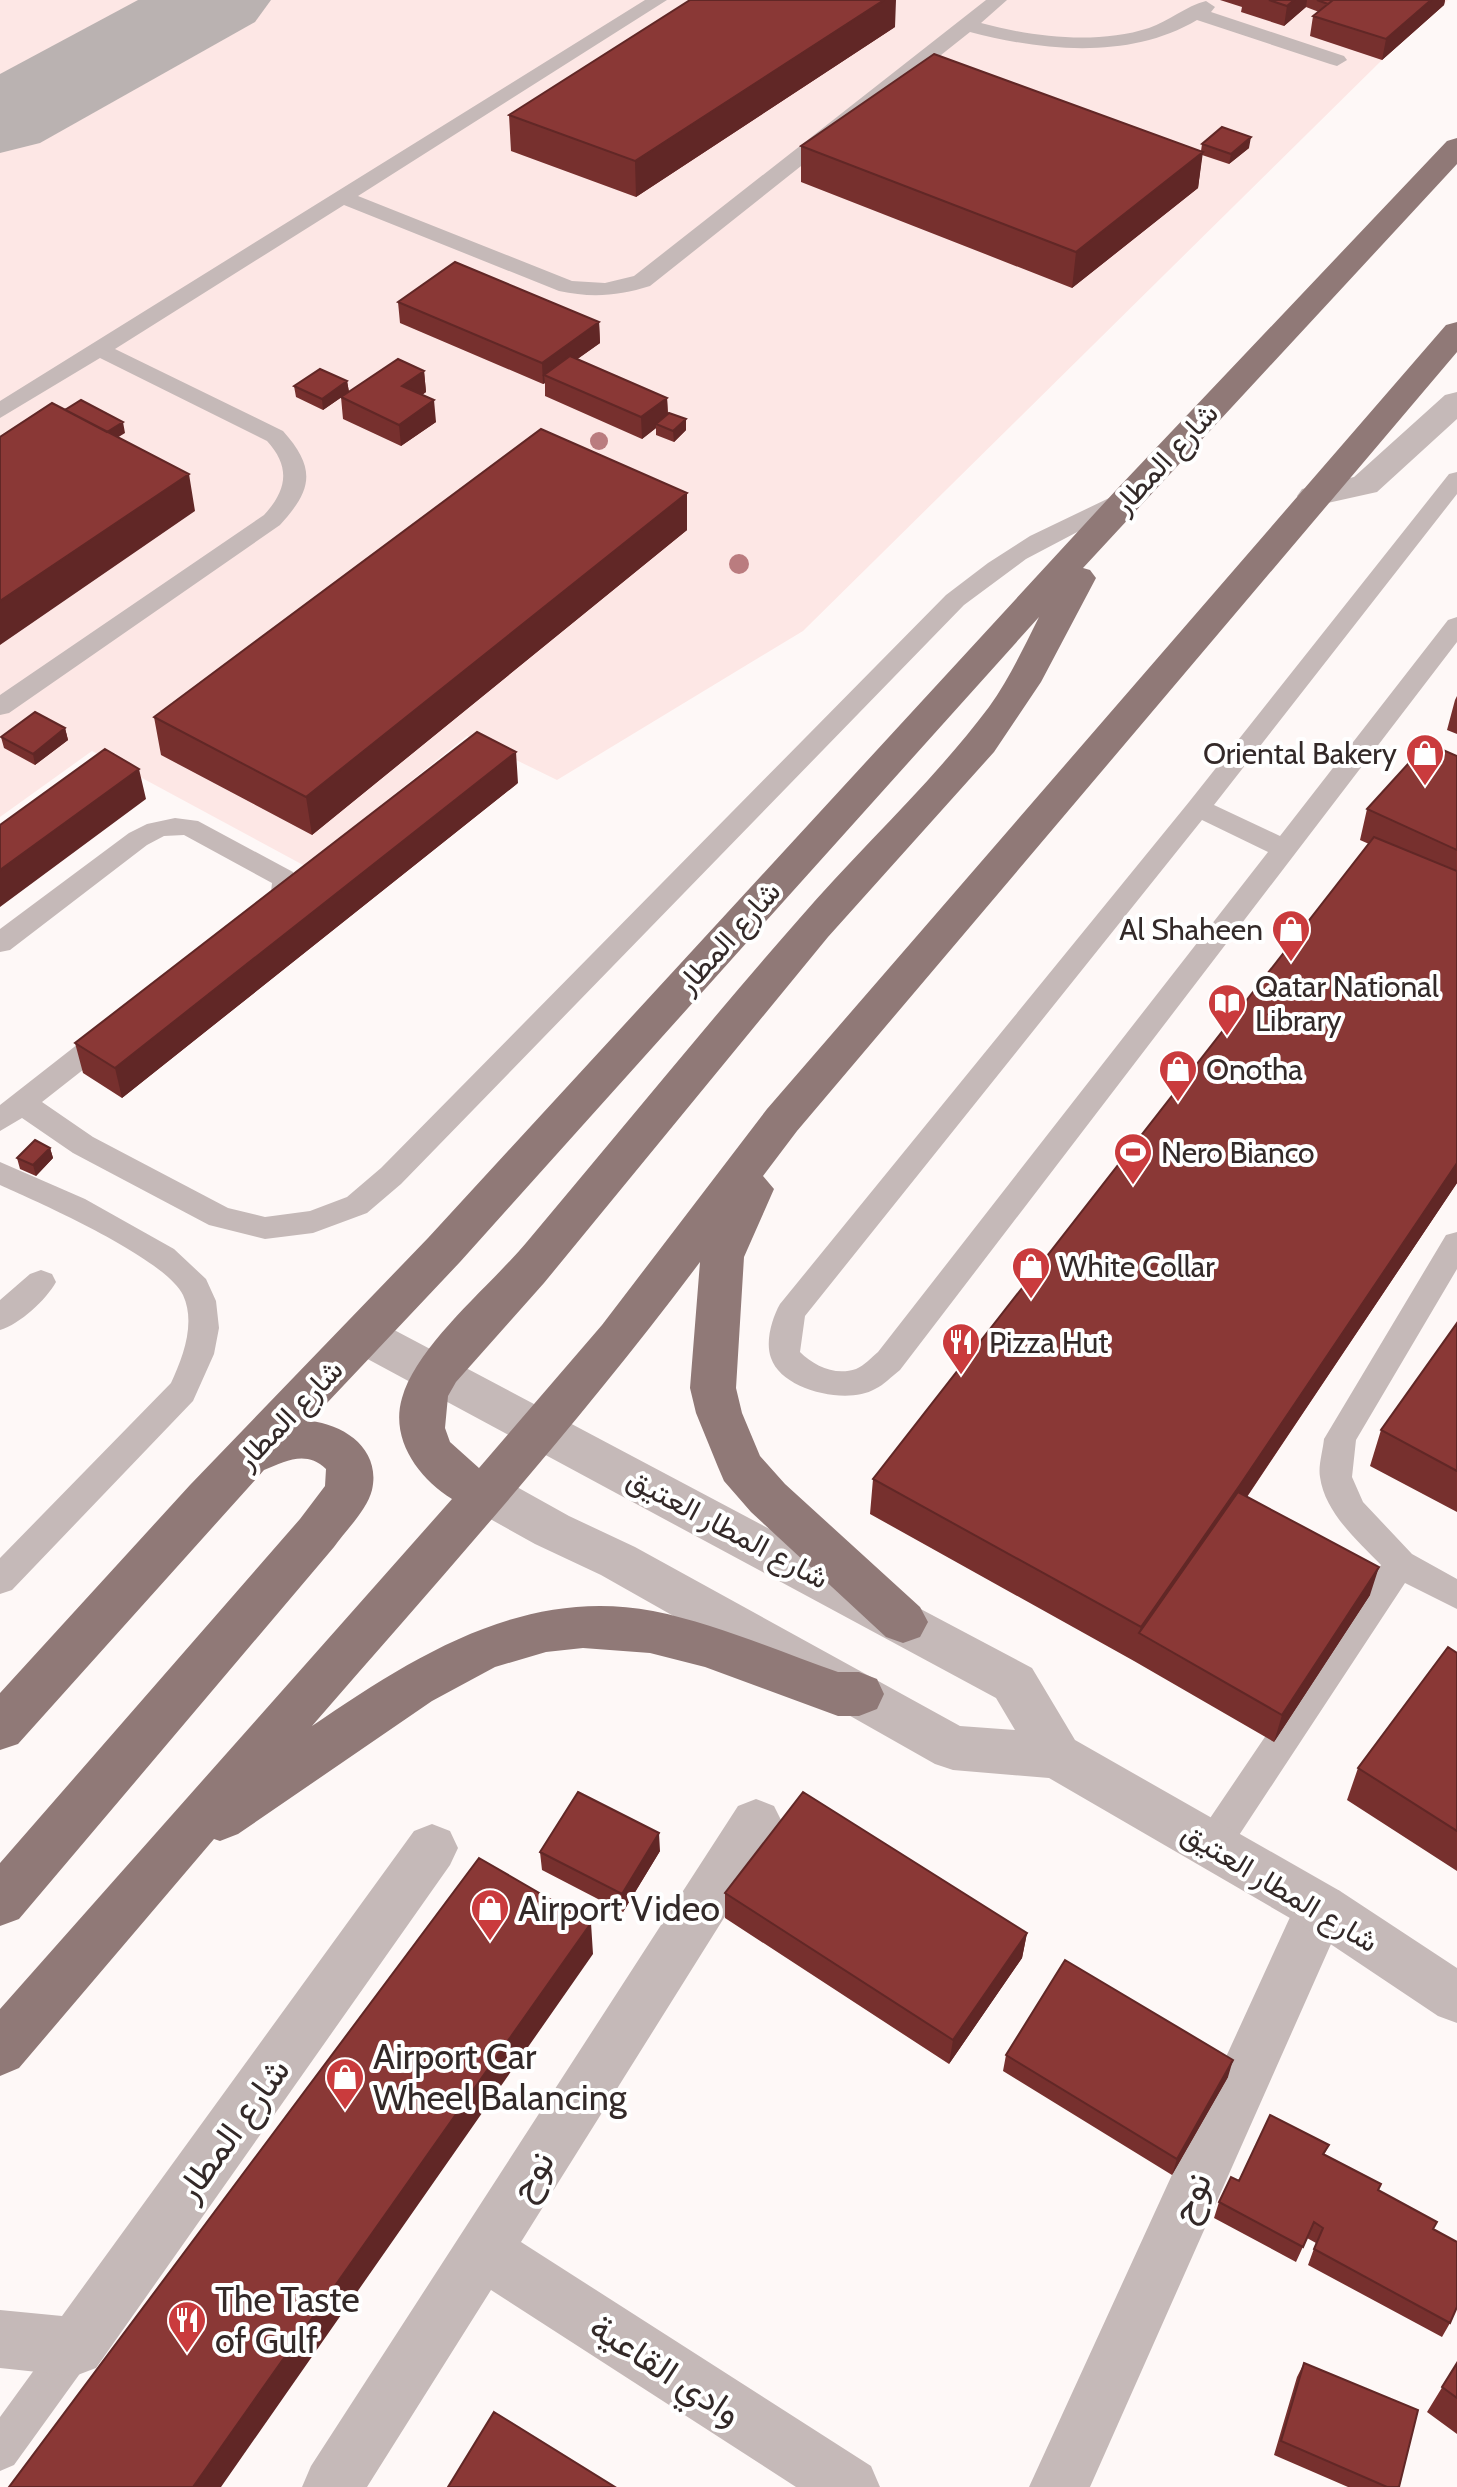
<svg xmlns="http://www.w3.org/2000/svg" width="1457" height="2487" viewBox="0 0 1457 2487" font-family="Cabin,Vazirmatn,sans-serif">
<rect width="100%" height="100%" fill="#fef8f7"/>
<!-- built -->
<path fill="#fde7e5" d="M0,0H1448L1382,60L803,631L557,780L467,736L305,866L92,751L0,817Z"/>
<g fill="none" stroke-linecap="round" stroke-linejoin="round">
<!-- taxiway -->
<path fill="#bab2b1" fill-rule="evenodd" d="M138,0H271L255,22L40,143L0,153V74Z"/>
<!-- service -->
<path fill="#c5b9b8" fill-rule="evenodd" d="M645,0H667L358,196L572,281L605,283L634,276L986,0H1007L981,23C1033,37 1096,45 1149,28C1169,21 1186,6 1206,1L1215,7L1211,12L1344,56L1347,60L1337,66L1330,64L1197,20C1130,60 1042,51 970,32L650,286C619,296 591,298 559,291L344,205L115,349L283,431C316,468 313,489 280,525L9,713L0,715V695L264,515C287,490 291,467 267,441L100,358L0,418V401Z
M1457,472V494L1214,805L1280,836L1448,620L1457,617V642L900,1370C892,1376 884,1385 875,1389C848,1405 782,1391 771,1358C765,1342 772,1318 780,1304L1189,802L1449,474ZM1202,820L1268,852L878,1352C872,1357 864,1366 856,1369C835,1376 814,1366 800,1352L805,1316Z
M1130,488L1138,490L1142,495L1138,500L1026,559L964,605L401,1184L367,1213L313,1233L265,1239L209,1225L73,1153L22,1118L0,1131V1105L101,1026L111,1023L121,1026L125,1033L121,1040L42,1102L93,1137L228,1208L265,1217L310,1211L347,1197L381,1168L946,595L988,563L1030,536Z
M175,818L198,821L293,872L298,889C291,907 276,923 255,918L252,911L271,892L272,883L184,835L164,836L147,845L10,950L0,952V929L129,833L147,824Z
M0,1162L85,1199L174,1249L206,1279L216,1301L219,1328L214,1354L193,1401L12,1590L0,1594V1558L171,1383C183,1357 196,1323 183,1295C165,1258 40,1203 0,1185Z
M1457,1232V1269L1356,1440L1352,1477L1363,1502L1412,1554L1457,1579V1609L1405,1583L1226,1855L1213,1860L1200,1855L1195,1844L1200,1833L1381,1565C1358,1541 1325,1513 1320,1477C1318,1466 1323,1450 1324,1439L1446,1235Z
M41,1270L52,1274L56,1282C46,1300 20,1324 0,1330V1300L30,1274Z
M75,2327L89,2333L95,2347L89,2361L14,2465L0,2471V2417L61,2333Z"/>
<!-- minor -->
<path fill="#c5b9b8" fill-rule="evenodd" d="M756,1799L774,1806L782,1822L774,1838L521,2242L871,2466L880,2487H796L491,2290L367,2487H302L311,2466L738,1806Z
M432,1824L450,1831L458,1848L450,1865L96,2368L75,2376L0,2368V2310L62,2316L414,1831Z
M1321,1884L1340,1891L1347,1908L1090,2487H1029L1302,1891Z"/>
<!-- tertiary -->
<path fill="#c5b9b8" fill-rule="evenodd" d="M1457,392V419L1377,492L1314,506L1302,503L1297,496L1302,489L1354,477L1445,395Z
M365,1318L381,1323L1032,1668L1075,1740L1340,1891L1457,1968V2023L1438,2016L1302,1925L1049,1778L953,1770L935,1764L601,1575L535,1544L467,1506L460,1492L467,1478L484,1473L501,1478L569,1516L635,1547L960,1726L1015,1730L996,1698L349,1349L342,1336L349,1323Z"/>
<!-- trunk -->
<path fill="#907977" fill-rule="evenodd" d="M1457,138V164L1083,568L1090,570L1096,578L1041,682L994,752L828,937L544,1283L456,1382L448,1396L445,1428L450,1442L479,1468L602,1325L767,1109L1446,325L1457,322V352L797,1131L763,1176L774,1189L744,1257L736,1388L742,1413L760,1456L785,1484L920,1607L928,1622L920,1637L903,1643L886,1637L751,1512L724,1481L718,1467L696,1413L690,1388L700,1262C579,1424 444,1574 312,1726C413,1657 524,1586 653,1611C717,1624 777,1651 838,1672H859L877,1679L884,1694L877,1709L859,1716H838L705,1667L650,1653L583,1648L546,1652L495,1667L432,1701L238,1834L220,1841L214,1839L19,2068L0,2076V2009L452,1499C418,1478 390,1439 402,1398C417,1345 490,1286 526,1243C617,1135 706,1025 799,919C861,847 932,783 989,707C1009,679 1024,647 1039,617L460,1262L310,1421C346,1425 381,1450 372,1490C367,1510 346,1530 334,1547L19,1919L0,1926V1863L300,1519L325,1486L326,1469C306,1450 286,1461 264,1470L18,1744L0,1750V1693L190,1485L428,1238L1118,488L1447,141Z"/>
</g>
<!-- trees -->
<g fill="#ba7c7f">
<circle cx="599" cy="441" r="9"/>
<circle cx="739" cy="564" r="10"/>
</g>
<!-- wall -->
<path fill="#77302e" d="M1220,0H1445L1444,5L1382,60L1310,36L1313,16L1319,12L1306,7L1284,26L1241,12L1242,7Z
M895,27L636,197L511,151L509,115Z
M1202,144L1249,148L1229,164L1202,155L1198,188L1072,288L801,182V146L1201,151Z
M398,302L599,322L600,343L577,359L667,398L668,414L686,419V430L674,442L656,435V428L642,439L545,396V383L543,384L400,323Z
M424,371L426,392L422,395L436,422L401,446L343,419L341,397Z
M347,381L349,392L323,410L296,397L294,386Z
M687,493V530L312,835L161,755L154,717Z
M1457,696V734L1447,730L1455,700Z
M65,728L68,740L35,765L4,748L1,737Z
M1457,756V1183L1247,1497L1370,1595L1274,1742L1134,1661L870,1514L873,1479L1369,844L1360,840L1367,809Z
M518,783L122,1098L83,1073L75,1043Z
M50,1148L53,1158L36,1176L20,1169L17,1158Z
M1457,1323V1512L1370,1466L1381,1430Z
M1457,1653V1871L1347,1800L1358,1768Z
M660,1851L623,1912L542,1870L540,1852Z
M725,1893L1027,1933L1022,1958L949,2064L725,1918Z
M1006,2055L1228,2077L1172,2175L1003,2071Z
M1329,2145L1324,2155L1433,2229L1450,2323L1442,2337L1308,2265L1316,2243L1307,2238L1296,2262L1214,2218L1219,2202L1239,2181Z
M1304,2363L1399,2487H1348L1274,2455L1297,2377Z
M1457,2363V2434L1427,2412Z"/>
<!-- shaded-wall -->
<path fill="#612726" d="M884,0H896L895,27L636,197L635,161Z
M1294,0H1307L1306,7L1284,26L1287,6Z
M1431,0H1445L1444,5L1382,60L1386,39Z
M1251,137L1249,148L1229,164L1231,154Z
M1203,152L1198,188L1072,288L1076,252Z
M599,322L600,343L551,378L544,375L545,383L543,384L542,363Z
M424,371L426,392L404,407L402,386Z
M347,381L349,392L323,410L322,399Z
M667,398L668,419L656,424V428L642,439L641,417Z
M434,400L436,422L401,446L399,425Z
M686,419V430L674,442L673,431Z
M123,422L125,433L104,446L102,435Z
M189,474L195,511L0,645V601Z
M687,493V530L312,835L306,797Z
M65,728L68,740L35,765L33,754Z
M516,752L518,783L122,1098L115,1068Z
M139,769L146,799L0,907V870Z
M50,1148L53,1158L36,1176L33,1165Z
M1457,1163V1183L1231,1520L1139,1633L1141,1627Z
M1379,1567L1370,1595L1274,1742L1282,1715Z
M659,1833L660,1851L623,1912L622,1894Z
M591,1923L593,1954L221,2487H193Z
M1027,1933L1022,1958L949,2064L953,2040Z
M1233,2060L1228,2077L1172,2175L1177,2159Z"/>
<!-- building -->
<path fill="#8a3836" stroke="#612726" stroke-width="2" d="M690,0H884L635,161L509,115Z
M1269,0H1294L1287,6Z
M1317,0H1333L1328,4Z
M1333,0H1431L1386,39L1313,16Z
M934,54L1203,152L1076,252L801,146Z
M1222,127L1251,137L1231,154L1202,144Z
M455,262L599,322L542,363L398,302Z
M570,356L667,398L641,417L544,375Z
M398,359L424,371L402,386L434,400L399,425L341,397Z
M320,369L347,381L322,399L294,386Z
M81,400L123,422L107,432L65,410Z
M52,403L189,474L0,601V437Z
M669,413L686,419L673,431L656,424Z
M541,429L687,493L306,797L154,717Z
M35,712L65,728L33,754L1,737Z
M477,732L516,752L115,1068L75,1043Z
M1427,743L1457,756V850L1367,809Z
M105,749L139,769L0,870V825Z
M1374,837L1457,871V1163L1240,1485L1141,1627L873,1479Z
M35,1140L50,1148L33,1165L17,1158Z
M1457,1323V1471L1381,1430Z
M1238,1492L1379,1567L1282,1715L1139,1633Z
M1448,1647L1457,1653V1831L1358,1768Z
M578,1792L659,1833L622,1894L540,1852Z
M803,1792L1027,1933L953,2040L725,1893Z
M479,1858L591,1923L193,2487H9Z
M1065,1960L1233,2060L1177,2159L1006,2055Z
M1270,2115L1329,2145L1323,2154L1381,2184L1378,2190L1437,2222L1433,2229L1457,2242V2307L1450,2323L1314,2249L1323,2228L1314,2222L1303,2247L1219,2202L1231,2177L1239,2181Z
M1304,2363L1418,2410L1399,2487H1387L1281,2441Z
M1457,2363V2398L1442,2387Z
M494,2412L615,2487H448Z"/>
<!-- icons -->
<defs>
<symbol id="shop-pin" viewBox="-11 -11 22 30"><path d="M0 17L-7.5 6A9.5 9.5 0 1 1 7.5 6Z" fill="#ca3b3d" stroke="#fff"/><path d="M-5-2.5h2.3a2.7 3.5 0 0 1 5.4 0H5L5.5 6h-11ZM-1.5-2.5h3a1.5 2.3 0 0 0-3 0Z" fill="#fff"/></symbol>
<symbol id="library-pin" viewBox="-11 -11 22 30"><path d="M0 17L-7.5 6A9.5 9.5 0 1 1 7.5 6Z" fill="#ca3b3d" stroke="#fff"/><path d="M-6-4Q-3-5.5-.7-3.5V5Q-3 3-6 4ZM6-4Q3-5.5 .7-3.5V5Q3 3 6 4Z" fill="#fff"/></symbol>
<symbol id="stadium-pin" viewBox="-11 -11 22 30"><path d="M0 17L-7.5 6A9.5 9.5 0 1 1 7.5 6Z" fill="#ca3b3d" stroke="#fff"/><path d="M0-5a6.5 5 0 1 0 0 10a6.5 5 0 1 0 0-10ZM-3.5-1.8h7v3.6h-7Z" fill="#fff"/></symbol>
<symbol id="restaurant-pin" viewBox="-11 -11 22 30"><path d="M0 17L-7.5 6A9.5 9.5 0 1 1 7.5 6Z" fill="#ca3b3d" stroke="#fff"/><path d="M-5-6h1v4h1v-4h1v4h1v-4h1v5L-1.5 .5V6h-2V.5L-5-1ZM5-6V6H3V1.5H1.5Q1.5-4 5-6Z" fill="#fff"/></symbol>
</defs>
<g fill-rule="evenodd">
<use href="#shop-pin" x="1403" y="731" width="44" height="60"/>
<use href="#shop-pin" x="1269" y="907" width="44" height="60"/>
<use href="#library-pin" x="1205" y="981" width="44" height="60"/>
<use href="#shop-pin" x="1156" y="1047" width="44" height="60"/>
<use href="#stadium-pin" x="1111" y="1130" width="44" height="60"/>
<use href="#shop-pin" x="1009" y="1244" width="44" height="60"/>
<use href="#restaurant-pin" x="939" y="1320" width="44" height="60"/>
<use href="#shop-pin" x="468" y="1886" width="44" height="60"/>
<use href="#shop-pin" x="323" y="2055" width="44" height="60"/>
<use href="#restaurant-pin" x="165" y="2298" width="44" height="60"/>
</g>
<g text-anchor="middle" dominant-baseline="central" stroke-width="8" stroke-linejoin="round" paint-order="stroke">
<!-- street labels -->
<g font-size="30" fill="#332928" stroke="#fff">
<text transform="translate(1165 458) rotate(-47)">شارع المطار</text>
<text transform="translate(728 937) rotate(-48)">شارع المطار</text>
<text transform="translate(289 1414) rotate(-46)">شارع المطار</text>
<text transform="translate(728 1528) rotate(28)">شارع المطار العتيق</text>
<text transform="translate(1280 1887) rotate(31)">شارع المطار العتيق</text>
</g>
<!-- poi labels -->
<g font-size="30" fill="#332928" stroke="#fff" text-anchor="start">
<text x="1397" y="753" text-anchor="end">Oriental Bakery</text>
<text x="1263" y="929" text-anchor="end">Al Shaheen</text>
<text x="1255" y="986">Qatar National<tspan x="1255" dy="34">Library</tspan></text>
<text x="1206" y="1069">Onotha</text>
<text x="1161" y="1152">Nero Bianco</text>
<text x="1059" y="1266">White Collar</text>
<text x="989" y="1342">Pizza Hut</text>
</g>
<!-- near-poi labels -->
<g font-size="36" fill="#332928" stroke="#fff" text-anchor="start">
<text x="518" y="1908">Airport Video</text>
<text x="373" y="2056">Airport Car<tspan x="373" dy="41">Wheel Balancing</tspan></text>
<text x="215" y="2299">The Taste<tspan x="215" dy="41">of Gulf</tspan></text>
</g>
<!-- near-street labels -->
<g font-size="36" fill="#332928" stroke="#fff">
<text transform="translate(232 2129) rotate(-54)">شارع المطار</text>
<text transform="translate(531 2175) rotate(-58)">نوح</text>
<text transform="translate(1190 2197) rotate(-66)">نوح</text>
<text transform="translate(666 2369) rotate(33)">وادي القاعية</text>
</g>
</g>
</svg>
